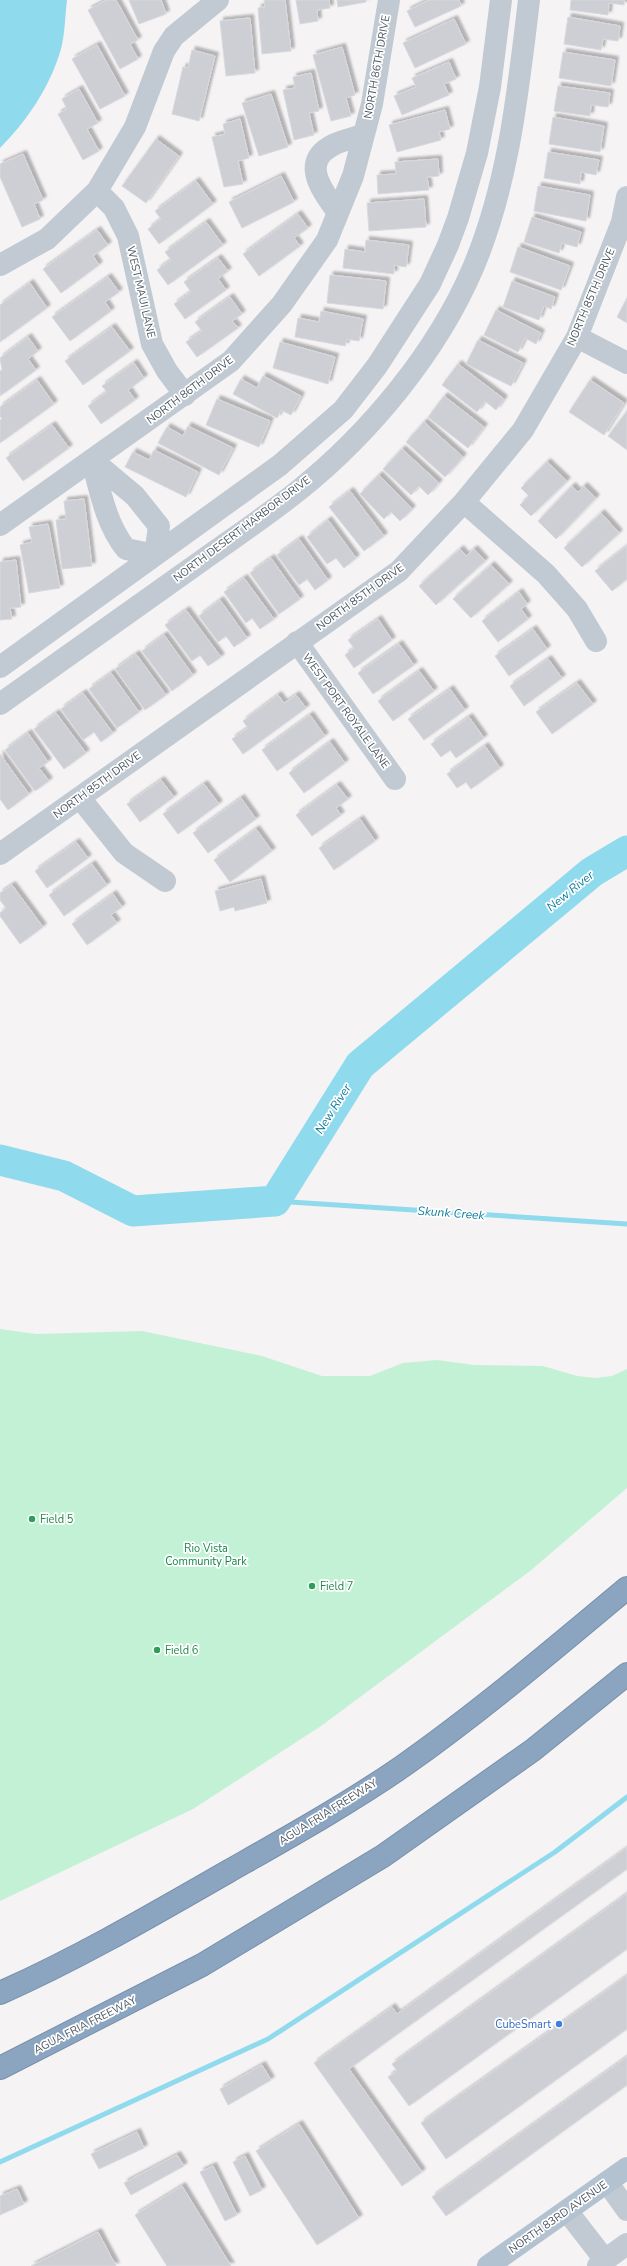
<svg xmlns="http://www.w3.org/2000/svg" width="627" height="2266" viewBox="0 0 627 2266" font-family="'Nunito Sans',sans-serif">
<defs>
<filter id="shadow"><feDropShadow dx="3.5" dy="-3.5" stdDeviation="1" flood-color="#0004"/></filter>
</defs>
<rect width="100%" height="100%" fill="#f5f3f3"/>
<!-- green -->
<path fill="#c3f1d5" d="M0,1329L36,1334L142,1331L262,1356L322,1376H370L403,1363L437,1360L474,1365L543,1366L577,1376L596,1378L612,1376L627,1369V1488L530,1571L321,1726L193,1809L0,1901Z"/>
<!-- water -->
<path fill="#90daee" d="M0,0H67C65,16 65,34 61,49C50,87 27,121 0,148Z"/>
<g fill="none" stroke-linecap="round" stroke-linejoin="round">
<!-- stream -->
<path stroke="#90daee" stroke-width="5" d="M275,1201L627,1224
M0,2162L268,2039L555,1852L627,1797"/>
<!-- river -->
<path stroke="#90daee" stroke-width="31" d="M0,1160L64,1176L133,1211L275,1201L360,1065L592,872L627,851"/>
</g>
<!-- building -->
<path fill="#cdcfd5" stroke="#d7d9de" filter="url(#shadow)" d="M107,0H116L138,40L130,44L138,59L120,69L88,10Z
M129,0H161L166,14L139,24Z
M264,0H285L291,51L262,54L258,8L265,7Z
M296,0H329L330,8L317,10L318,21L300,24Z
M337,0H366V2L338,7Z
M459,0L461,6L415,27L407,11L429,0Z
M571,0H624V5L609,3L608,15L570,10Z
M568,17L620,26L618,41L603,39L601,50L564,44Z
M250,18L255,73L226,76L220,21Z
M454,19L466,44L415,68L403,43Z
M97,45L125,96L100,109L72,59Z
M342,47L355,95L346,98L351,116L331,121L313,55Z
M192,50L215,56L199,121L172,114L183,67L188,68Z
M563,52L615,60L611,86L559,78Z
M449,62L456,79L444,84L449,95L402,115L394,96L416,87L412,78Z
M311,73L319,111L309,113L314,135L294,140L283,90L295,88L293,77Z
M558,86L610,93L608,107L591,105L590,116L554,111Z
M79,89L98,123L87,129L99,151L83,160L58,114L67,109L62,99Z
M271,94L288,147L259,156L242,103Z
M445,110L450,129L439,132L441,140L397,152L389,125Z
M553,117L604,126L600,152L549,144Z
M240,119L249,158L238,161L243,184L224,187L212,137L225,134L223,124Z
M156,139L179,156L146,203L122,186Z
M548,152L599,160L596,175L581,172L580,184L544,178Z
M23,154L43,200L34,204L40,219L22,227L0,177V164Z
M438,159L439,176L427,177L429,190L378,194L377,175L396,174L395,162Z
M281,176L294,202L242,228L229,202Z
M196,181L213,204L159,244L148,229L161,219L155,211Z
M538,186L590,195L586,221L534,211Z
M424,199L426,227L369,231L367,203Z
M298,214L308,228L294,238L300,246L259,276L243,254Z
M532,217L581,232L577,247L562,243L559,253L524,242Z
M206,222L223,245L168,285L157,270L171,260L165,252Z
M97,230L108,245L93,256L99,265L61,293L43,269Z
M366,240L409,245L406,267L394,265V274L343,268L345,249L365,252Z
M518,247L570,266L561,290L510,272Z
M218,258L228,271L218,279L226,290L185,319L174,304L191,292L184,282Z
M330,275L386,281L383,309L327,303Z
M108,277L119,292L105,302L111,311L70,341L52,317Z
M512,281L555,297L551,309L544,306L539,320L503,307Z
M30,283L47,308L0,342V305Z
M230,297L242,314L232,321L238,328L197,357L186,342L202,331L195,322Z
M627,298V323L617,317Z
M496,310L541,333L536,344L525,338L518,352L484,335Z
M321,311L363,319L359,341L347,339L345,346L295,337L298,318L319,322Z
M112,327L130,351L83,385L65,361Z
M28,337L38,351L28,359L36,370L0,396V371L2,370L0,358Z
M478,340L523,363L511,386L466,364Z
M280,342L335,357L328,384L273,368Z
M134,363L144,378L128,390L135,400L101,424L88,406L107,392L102,386Z
M458,364L504,399L496,410L485,401L477,412L442,385Z
M263,376L301,396L291,415L281,410L277,418L233,394L241,379L257,388Z
M37,380L54,404L0,443V420L2,419L0,416V407Z
M590,380L624,403L604,435L569,412Z
M444,396L484,427L468,448L428,417Z
M217,399L270,421L259,447L206,425Z
M627,411V450L608,436Z
M424,422L463,457L445,477L406,442Z
M52,425L69,448L23,481L6,458Z
M188,426L233,448L219,475L158,443L167,427L183,436Z
M402,449L439,483L428,495L419,486L411,495L383,469Z
M154,450L198,472L186,497L125,467L133,452L149,460Z
M547,462L567,481L531,516L520,505L529,496L521,488Z
M379,475L412,509L400,521L391,512L384,519L360,494Z
M572,486L578,492L584,486L596,498L556,539L538,521Z
M350,491L384,536L364,551L329,507Z
M84,499L92,566L62,569L56,520L66,519L64,501Z
M601,513L619,533L582,567L564,548Z
M328,520L356,558L344,568L336,558L327,564L307,537Z
M48,524L60,588L29,593L20,545L32,542L29,527Z
M299,539L328,580L315,590L307,579L299,585L277,555Z
M627,546V579L612,591L595,571Z
M460,549L466,556L474,549L485,561L436,605L419,586Z
M271,558L300,599L279,614L250,573Z
M16,560L21,607L10,608L12,619L0,620V562Z
M491,565L509,584L471,618L453,599Z
M244,578L274,619L260,629L252,618L246,623L224,592Z
M519,592L527,604L521,609L528,619L498,642L482,621Z
M220,600L247,638L234,647L226,636L218,642L199,616Z
M186,610L221,657L208,666L200,655L192,661L165,625Z
M378,619L392,640L354,668L345,655L354,648L348,640Z
M533,629L547,649L509,676L495,656Z
M164,635L193,675L172,691L142,651Z
M399,644L414,665L373,694L358,673Z
M136,654L166,695L145,710L115,669Z
M548,659L562,678L524,706L510,686Z
M419,671L434,691L393,721L378,701Z
M111,673L139,712L117,728L89,689Z
M577,683L593,704L552,734L536,712Z
M450,689L465,710L424,740L408,719Z
M83,693L113,733L101,742L94,732L83,740L61,709Z
M278,695L284,703L296,695L306,708L243,754L232,739L248,728L243,721Z
M56,713L86,753L64,769L34,729Z
M310,715L325,736L277,771L262,750Z
M469,717L484,738L456,758L450,750L441,757L431,744Z
M28,733L48,762L39,768L49,781L35,791L5,750Z
M330,742L345,763L304,793L289,773Z
M485,746L500,768L471,789L466,782L457,788L447,774Z
M0,754L29,794L8,810L0,799Z
M161,780L174,797L140,822L127,804Z
M204,784L219,804L178,834L163,814Z
M337,785L348,799L336,808L341,815L312,836L296,815Z
M241,798L256,819L208,853L193,833Z
M360,819L375,841L334,870L319,848Z
M256,829L272,851L230,882L214,860Z
M76,842L88,858L47,888L35,871Z
M92,864L107,885L64,916L49,895Z
M261,879L267,903L235,911L234,907L220,911L215,891Z
M12,885L43,927L20,944L0,916V913L6,908L0,900V893Z
M113,894L122,907L111,915L117,923L87,945L72,924Z
M627,1848V1869L349,2069L422,2172L402,2186L314,2063L392,2007L397,2014Z
M627,1894V1949L409,2106L388,2077L397,2071L392,2064Z
M627,1976V2029L446,2159L421,2123Z
M627,2057V2085L446,2216L432,2197Z
M262,2065L271,2080L228,2105L220,2089Z
M299,2124L359,2218L317,2245L256,2151Z
M137,2132L144,2148L99,2169L91,2154Z
M177,2155L184,2166L131,2195L124,2183Z
M245,2156L262,2190L250,2196L233,2162Z
M213,2166L237,2215L225,2221L200,2172Z
M182,2186L231,2266H167L135,2215Z
M17,2189L24,2204L0,2215V2196Z
M98,2232L116,2266H31Z"/>
<g fill="none" stroke-linecap="round" stroke-linejoin="round">
<defs>
<path id="highway" d="M0,1993C79,1958 154,1914 229,1871C287,1838 348,1804 403,1766C481,1711 554,1649 627,1588
M0,2068L202,1965L383,1856L533,1750L627,1674"/>
</defs>
<!-- highway casing -->
<use href="#highway" stroke="#7690ad" stroke-width="24"/>
<!-- minor -->
<path stroke="#c1cad2" stroke-width="22" d="M97,191L114,208L128,236L152,344L167,371L185,395
M338,213C323,191 298,162 335,144C344,140 355,138 364,134
M0,265L47,239L97,191L135,127L164,51L174,36L218,0
M577,337L627,363
M92,460C100,491 106,524 126,549L155,555
M92,460L135,496L159,526L155,555
M464,502L546,574L577,609L596,641
M0,525L231,361L282,304L327,240L353,176L372,104L389,0
M297,642L395,779
M0,667L280,465L343,410L377,366L430,284L448,245L458,218L477,153L490,87L501,0
M0,704C64,659 127,614 190,569C226,543 264,518 299,490C370,433 437,352 473,268C509,183 518,91 529,0
M80,798L124,853L165,881
M0,854L399,571L464,502L523,430L577,337L622,222L627,197
M607,2182L627,2210
M567,2211L605,2260L598,2266
M605,2260L627,2244"/>
<!-- major -->
<path stroke="#b3c2d1" stroke-width="22" d="M488,2266L627,2168"/>
<!-- highway -->
<use href="#highway" stroke="#8ba5c1" stroke-width="22"/>
</g>
<!-- markers -->
<g fill="#2e9e5b" stroke="#fff" stroke-width="1.5">
<circle cx="32" cy="1519" r="4"/>
<circle cx="312" cy="1586" r="4"/>
<circle cx="157" cy="1650" r="4"/>
</g>
<circle fill="#3f7fe0" stroke="#fff" stroke-width="1.5" cx="559" cy="2024" r="4"/>
<g text-anchor="middle" dominant-baseline="central" stroke-width="3.5" stroke-linejoin="round" paint-order="stroke">
<!-- street labels -->
<g font-size="11" fill="#4a5661" stroke="#fff">
<text transform="translate(377 67) rotate(-80)">NORTH 86TH DRIVE</text>
<text transform="translate(141 292) rotate(77)">WEST MAUI LANE</text>
<text transform="translate(591 297) rotate(-67)">NORTH 85TH DRIVE</text>
<text transform="translate(190 390) rotate(-37)">NORTH 86TH DRIVE</text>
<text transform="translate(242 529) rotate(-37)">NORTH DESERT HARBOR DRIVE</text>
<text transform="translate(360 597) rotate(-36)">NORTH 85TH DRIVE</text>
<text transform="translate(346 711) rotate(54)">WEST PORT ROYALE LANE</text>
<text transform="translate(97 785) rotate(-36)">NORTH 85TH DRIVE</text>
<text transform="translate(328 1812) rotate(-32)">AGUA FRIA FREEWAY</text>
<text transform="translate(85 2025) rotate(-27)">AGUA FRIA FREEWAY</text>
<text transform="translate(558 2217) rotate(-35)">NORTH 83RD AVENUE</text>
</g>
<!-- leisure labels -->
<g font-size="11" fill="#27864d" stroke="#fff" text-anchor="start">
<text x="40" y="1519">Field 5</text>
<text x="320" y="1586">Field 7</text>
<text x="165" y="1650">Field 6</text>
</g>
<!-- park labels -->
<g font-size="11" fill="#17864f" stroke="#fff">
<text x="206" y="1548">Rio Vista<tspan x="206" dy="13">Community Park</tspan></text>
</g>
<!-- shop labels -->
<g font-size="11" fill="#366cbe" stroke="#fff" text-anchor="end">
<text x="551" y="2024">CubeSmart</text>
</g>
<!-- water labels -->
<g font-size="12" font-style="italic" fill="#0c7c9b" stroke="#fff">
<text transform="translate(570 891) rotate(-39)">New River</text>
<text transform="translate(333 1109) rotate(-58)">New River</text>
<text transform="translate(451 1213) rotate(4)">Skunk Creek</text>
</g>
</g>
</svg>
